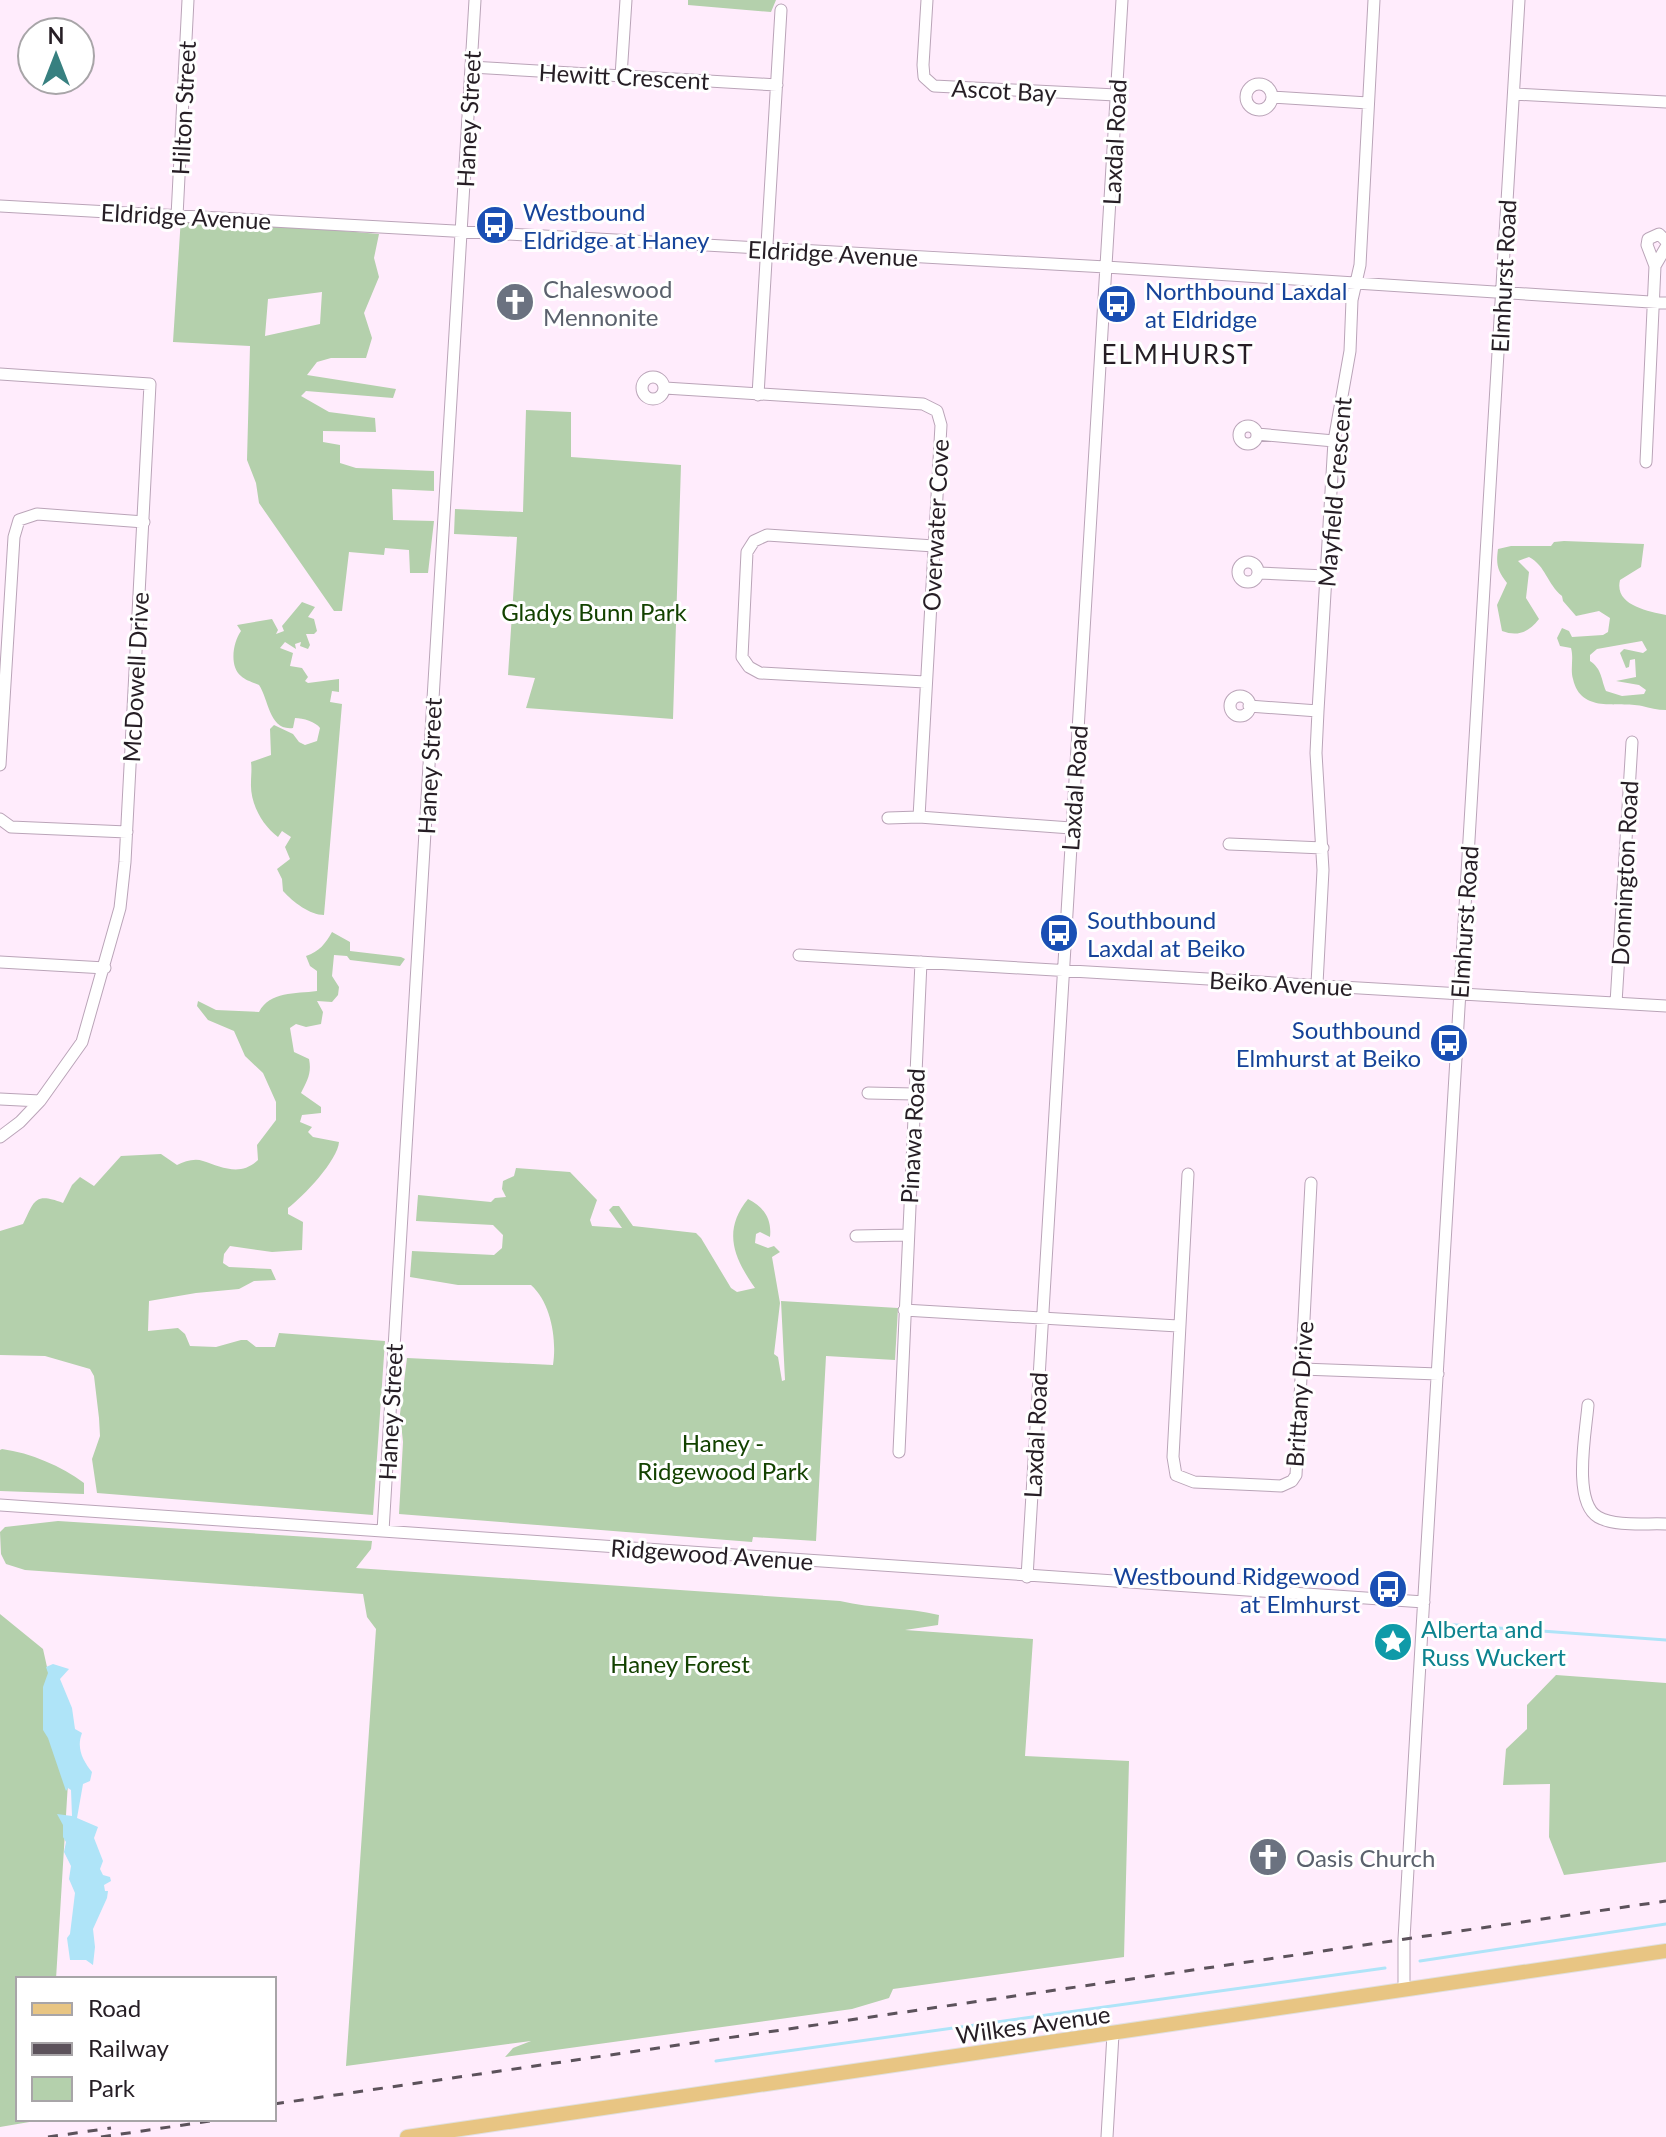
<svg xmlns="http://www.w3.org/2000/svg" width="1666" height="2137" viewBox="0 0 1666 2137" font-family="Lato,sans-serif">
<rect width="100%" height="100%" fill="#ffecfc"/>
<!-- green -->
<path fill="#b4d0ac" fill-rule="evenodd" d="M688,0H776L771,12L688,5Z
M181,217L379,234L374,258L379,277L364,313L372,338L366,358H331L317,362L307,375L396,389L393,398L306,391L301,396L329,412L375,418L376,432L323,431V442L340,445V463L356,468L434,471V491L392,489L393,520L434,521L428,573H410L409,550L385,548L384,555L349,552L342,611H334L259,503L256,483L247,460L250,346L173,342ZM322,292L320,324L265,336L268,299Z
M526,410L571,412V457L681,465L673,719L526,708L535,678L508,675L517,537L454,534L455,509L523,512Z
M1564,541L1644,544L1641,567L1620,580C1614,605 1647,611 1666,615V710C1657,710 1650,708 1642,706C1617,701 1581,714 1573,679C1570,669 1574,659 1571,648L1560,646L1557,638L1562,628L1569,631L1572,637L1603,635L1608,632L1610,618L1599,611L1576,616L1563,601L1562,596C1547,584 1546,566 1529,557L1518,561L1529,572L1526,598L1539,619C1529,632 1518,637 1502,631L1497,605L1507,583C1497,570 1496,564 1498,549L1511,546H1551L1554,542ZM1642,641L1647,650L1643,653L1624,649L1620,653L1626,668L1629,667L1630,660L1635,659L1636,677L1616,681L1639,685L1646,690L1644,694L1622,696L1606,691C1601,679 1602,669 1590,661V655L1597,649Z
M302,602L315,607L308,617L314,619L317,631L314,634H306L310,645L308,649L300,646L301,642L295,644L296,649L285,642L280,648L293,653L290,666L302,668L308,677L305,681L308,683L339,679V692L332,691L330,702L342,704L324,915C310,915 293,902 283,891L282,879L277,869L290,859L285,847L291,837L282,831L278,837C262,825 250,803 251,783C251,775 252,770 251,762L271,755L270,729L274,725L293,734L299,742L305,745L317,741L320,728C316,722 303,718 295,718L293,728C269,731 269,700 259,685C254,683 245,680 241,676C229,666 233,642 241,631L237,625L272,619L278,630L276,634L284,631L282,626Z
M332,932L350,942V951L401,957L405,959L400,966L350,960L347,956L334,955L332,976L339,987L338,995L332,1002L317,1001L323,1012L321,1024L306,1027L296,1024L290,1028L294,1052L309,1059C312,1073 307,1081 301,1093L321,1107V1113L302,1115L300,1122L312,1127L308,1132L313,1137L339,1142C338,1160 303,1197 288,1208V1214L303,1222L302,1250L272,1252L230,1246L224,1254L223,1263L229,1267L271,1269L276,1280L254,1281L239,1289L196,1293L149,1301L148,1331L178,1328L185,1334L190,1346L216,1347L241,1340H247L256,1347H275L279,1333L385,1341L373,1515L97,1493L92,1459L100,1436L99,1418L94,1376L90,1369L45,1356L0,1355V1231L23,1224C34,1203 33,1191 63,1203L72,1185L80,1177L94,1186L121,1156L161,1154L177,1165C185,1161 195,1158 203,1161C221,1167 241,1177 258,1160L257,1145L276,1120V1102L263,1073L245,1056L234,1031L208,1020L197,1006L198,1001L216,1010L259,1012C270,991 295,994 317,991V971L310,966L306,956C319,952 326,943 332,932Z
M516,1168L570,1172L597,1200L590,1220L592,1226L622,1228L609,1210L613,1206H619L633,1226L696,1233L701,1238L731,1288L737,1292L755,1288C734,1258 722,1231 748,1199C764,1207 772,1219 770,1237L760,1232L756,1234L755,1243L768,1248L774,1246L780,1252L772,1257L780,1303L774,1354L778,1357L782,1381L785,1380L781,1301L898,1308L895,1360L826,1356L816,1541L753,1537L752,1542L399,1514L403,1442L400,1414L407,1358L553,1365C557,1339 551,1303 531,1285H458L410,1277L412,1251L494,1255L502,1248L503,1235L493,1225L416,1221L418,1195L491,1202L495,1198L506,1197L502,1189L503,1181L514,1176Z
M2,1449C31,1453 61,1466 84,1483V1494L0,1491V1450Z
M58,1521L372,1541L371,1549L356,1568L840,1601C873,1609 906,1607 939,1615L938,1625L905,1630L1033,1639L1025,1756L1129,1761L1124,1957L893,1989L889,1998L852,2009L505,2057L513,2048L531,2041L346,2066L376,1629L367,1617L363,1594L25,1570L6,1564L1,1554L0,1532L5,1527Z
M0,1614L43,1649L69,1766L56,1979H18V2119H47L0,2127Z
M1556,1675L1666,1683V1862L1564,1875L1549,1837L1550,1784L1503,1785L1506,1749L1527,1729V1705Z"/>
<!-- water -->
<path fill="#afe4f8" d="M53,1664L69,1669L60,1679L72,1708L75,1729L82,1733C76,1748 83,1761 92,1772L90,1781L83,1784L77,1818L98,1827L94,1838L103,1861L100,1869L103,1875L110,1877L111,1881L104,1885L105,1891H108L107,1898L93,1929L95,1947L93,1965L86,1960H70L67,1938L70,1934L75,1893L69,1879L71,1866L64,1852L66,1842L63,1837V1825L57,1814L72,1816L71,1790L68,1788L66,1791L48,1738L43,1730V1687L48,1673L46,1667Z"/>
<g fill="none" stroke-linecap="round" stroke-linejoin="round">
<!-- stream -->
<path stroke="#afe4f8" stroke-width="3" d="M1442,1624L1666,1640
M1420,1961L1666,1924
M716,2061L1385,1968"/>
<defs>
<path id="minor" d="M927,0L923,65L924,77L934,86L1116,95
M471,67L777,85
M621,76L626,0
M1246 97a13 13 0 1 1 26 0a13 13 0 1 1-26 0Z
M1514,94L1666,102
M1272,97L1368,103
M0,206L1106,267L1666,303
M177,216L188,0
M1666,241L1659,234L1648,239L1647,245L1655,266L1666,247
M0,374L150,384L125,862L120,908L82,1042L40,1101L20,1122L0,1137
M642 388a11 11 0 1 1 22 0a11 11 0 1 1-22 0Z
M665,388L923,404L937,411L941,425L919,817
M758,395L781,10
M1239 435a9 9 0 1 1 18 0a9 9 0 1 1-18 0Z
M1257,434L1334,441
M1646,462L1655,266
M1238 572a10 10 0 1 1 20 0a10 10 0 1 1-20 0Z
M1258,573L1326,576
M925,682L760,673L749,667L742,657L747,552L754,541L767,535L934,546
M1230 706a10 10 0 1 1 20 0a10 10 0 1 1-20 0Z
M1249,706L1318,711
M0,765L14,537L19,520L37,514L144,522
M888,818L919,817L1071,828
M0,819L11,827L127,832
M1229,844L1323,848
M799,955L1666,1006
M0,962L105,968
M1317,984L1323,870L1316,753L1318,711L1334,441L1350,351L1352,300L1360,265L1374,0
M1616,1003L1632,742
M868,1093L914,1094
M0,1099L40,1101
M1188,1174L1173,1457L1176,1475L1194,1482L1281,1486L1292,1481L1296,1475L1311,1183
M856,1236L907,1235
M904,1310L1178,1326
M1302,1369L1438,1374
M1588,1405C1586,1431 1572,1502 1598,1517C1616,1527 1646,1523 1666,1524
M899,1452L921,962
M0,1505L1424,1602
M383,1531L475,0
M1027,1577L1122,0
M1404,1989V1939L1416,1730L1519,0
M1107,2137L1113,2034"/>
<path id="major" d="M407,2137L1666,1951"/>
</defs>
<!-- minor casing -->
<use href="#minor" stroke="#baa4b8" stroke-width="13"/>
<!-- major casing -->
<use href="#major" stroke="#e1e0e0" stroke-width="16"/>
<!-- minor -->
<use href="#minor" stroke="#fff" stroke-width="11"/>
<!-- major -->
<use href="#major" stroke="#e8c583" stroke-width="14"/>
<!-- rail -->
<path stroke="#5c525b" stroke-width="3" stroke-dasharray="10 10" stroke-linecap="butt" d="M274,2104L1666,1901
M48,2137L111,2128
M101,2137L224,2119"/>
</g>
<!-- icons -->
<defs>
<symbol id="bus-disc" viewBox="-11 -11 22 22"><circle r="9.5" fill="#1a4fb4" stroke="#fff"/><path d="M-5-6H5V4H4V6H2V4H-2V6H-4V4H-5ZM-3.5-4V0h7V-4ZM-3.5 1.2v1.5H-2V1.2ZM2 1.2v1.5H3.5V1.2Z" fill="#fff"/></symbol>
<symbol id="church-disc" viewBox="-11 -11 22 22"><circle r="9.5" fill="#6b7280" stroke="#fff"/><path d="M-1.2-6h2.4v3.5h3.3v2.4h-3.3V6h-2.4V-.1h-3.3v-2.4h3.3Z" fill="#fff"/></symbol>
<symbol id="sight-disc" viewBox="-11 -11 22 22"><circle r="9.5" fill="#0f9aa8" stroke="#fff"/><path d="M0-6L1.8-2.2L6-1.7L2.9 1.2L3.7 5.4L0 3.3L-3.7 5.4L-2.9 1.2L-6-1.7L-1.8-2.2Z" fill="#fff"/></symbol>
</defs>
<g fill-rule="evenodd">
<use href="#bus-disc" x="473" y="203" width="44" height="44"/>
<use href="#church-disc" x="493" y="280" width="44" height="44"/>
<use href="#bus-disc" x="1095" y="282" width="44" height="44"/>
<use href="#bus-disc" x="1037" y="911" width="44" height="44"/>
<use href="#bus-disc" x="1427" y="1021" width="44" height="44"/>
<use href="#bus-disc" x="1366" y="1567" width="44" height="44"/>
<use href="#sight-disc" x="1371" y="1620" width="44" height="44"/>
<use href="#church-disc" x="1246" y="1835" width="44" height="44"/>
</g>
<g text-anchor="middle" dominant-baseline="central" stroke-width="6" stroke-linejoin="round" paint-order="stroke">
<!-- street labels -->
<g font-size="24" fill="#261e25" stroke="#fff">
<text transform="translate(624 76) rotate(3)">Hewitt Crescent</text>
<text transform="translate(1004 90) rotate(3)">Ascot Bay</text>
<text transform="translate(183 108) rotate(-87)">Hilton Street</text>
<text transform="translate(468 119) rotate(-87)">Haney Street</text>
<text transform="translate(1114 142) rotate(-87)">Laxdal Road</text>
<text transform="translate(186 216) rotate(3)">Eldridge Avenue</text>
<text transform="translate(833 253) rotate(3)">Eldridge Avenue</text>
<text transform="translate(1503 276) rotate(-87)">Elmhurst Road</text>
<text transform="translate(1334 492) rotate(-85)">Mayfield Crescent</text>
<text transform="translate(935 525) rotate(-87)">Overwater Cove</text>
<text transform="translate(135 677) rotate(-87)">McDowell Drive</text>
<text transform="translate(429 766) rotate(-87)">Haney Street</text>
<text transform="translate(1074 788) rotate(-86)">Laxdal Road</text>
<text transform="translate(1624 873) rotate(-87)">Donnington Road</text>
<text transform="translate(1464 922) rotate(-86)">Elmhurst Road</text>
<text transform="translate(1281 983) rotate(3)">Beiko Avenue</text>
<text transform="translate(912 1136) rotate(-87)">Pinawa Road</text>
<text transform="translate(1299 1394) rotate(-86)">Brittany Drive</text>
<text transform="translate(390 1412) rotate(-87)">Haney Street</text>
<text transform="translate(1035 1435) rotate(-87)">Laxdal Road</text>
<text transform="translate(712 1554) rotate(4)">Ridgewood Avenue</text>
<text transform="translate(1033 2024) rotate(-8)">Wilkes Avenue</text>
</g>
<!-- transit labels -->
<g font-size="24" fill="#164399" stroke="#fff" text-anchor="start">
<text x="523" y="211">Westbound<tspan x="523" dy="28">Eldridge at Haney</tspan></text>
<text x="1145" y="290">Northbound Laxdal<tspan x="1145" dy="28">at Eldridge</tspan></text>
<text x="1087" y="919">Southbound<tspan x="1087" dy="28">Laxdal at Beiko</tspan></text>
<text x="1421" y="1029" text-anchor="end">Southbound<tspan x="1421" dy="28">Elmhurst at Beiko</tspan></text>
<text x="1360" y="1575" text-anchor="end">Westbound Ridgewood<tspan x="1360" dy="28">at Elmhurst</tspan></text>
</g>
<!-- worship labels -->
<g font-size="24" fill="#5b616d" stroke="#fff" text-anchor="start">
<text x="543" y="288">Chaleswood<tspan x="543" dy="28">Mennonite</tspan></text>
<text x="1296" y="1857">Oasis Church</text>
</g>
<!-- park labels -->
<g font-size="24" fill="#134200" stroke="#fff">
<text x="594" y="611">Gladys Bunn Park</text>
<text x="723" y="1442">Haney -<tspan x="723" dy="28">Ridgewood Park</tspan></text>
<text x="680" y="1663">Haney Forest</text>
</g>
<!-- culture labels -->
<g font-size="24" fill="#0d838f" stroke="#fff" text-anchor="start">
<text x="1421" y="1628">Alberta and<tspan x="1421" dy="28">Russ Wuckert</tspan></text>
</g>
<!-- neighbourhood labels -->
<g font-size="26" letter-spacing="2" fill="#261e25" stroke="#fff">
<text x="1178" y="354">ELMHURST</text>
</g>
</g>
<!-- legend -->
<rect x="16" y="1977" width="260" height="144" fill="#ffffff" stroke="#a8a5a8" stroke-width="2"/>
<rect x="32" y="2003" width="40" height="12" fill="#e8c583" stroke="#a8a5a8" stroke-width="2"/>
<text x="88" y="2017" font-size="24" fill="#261e25">Road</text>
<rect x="32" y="2043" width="40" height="12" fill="#5c525b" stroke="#a8a5a8" stroke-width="2"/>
<text x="88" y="2057" font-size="24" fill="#261e25">Railway</text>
<rect x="32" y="2077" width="40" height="24" fill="#b4d0ac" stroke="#a8a5a8" stroke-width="2"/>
<text x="88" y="2097" font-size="24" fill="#261e25">Park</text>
<!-- north arrow -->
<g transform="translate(56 56)"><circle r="38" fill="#ffffff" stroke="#a8a5a8" stroke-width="2"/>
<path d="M0-6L14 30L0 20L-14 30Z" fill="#378080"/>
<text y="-12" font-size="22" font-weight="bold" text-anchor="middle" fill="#261e25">N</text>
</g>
</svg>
